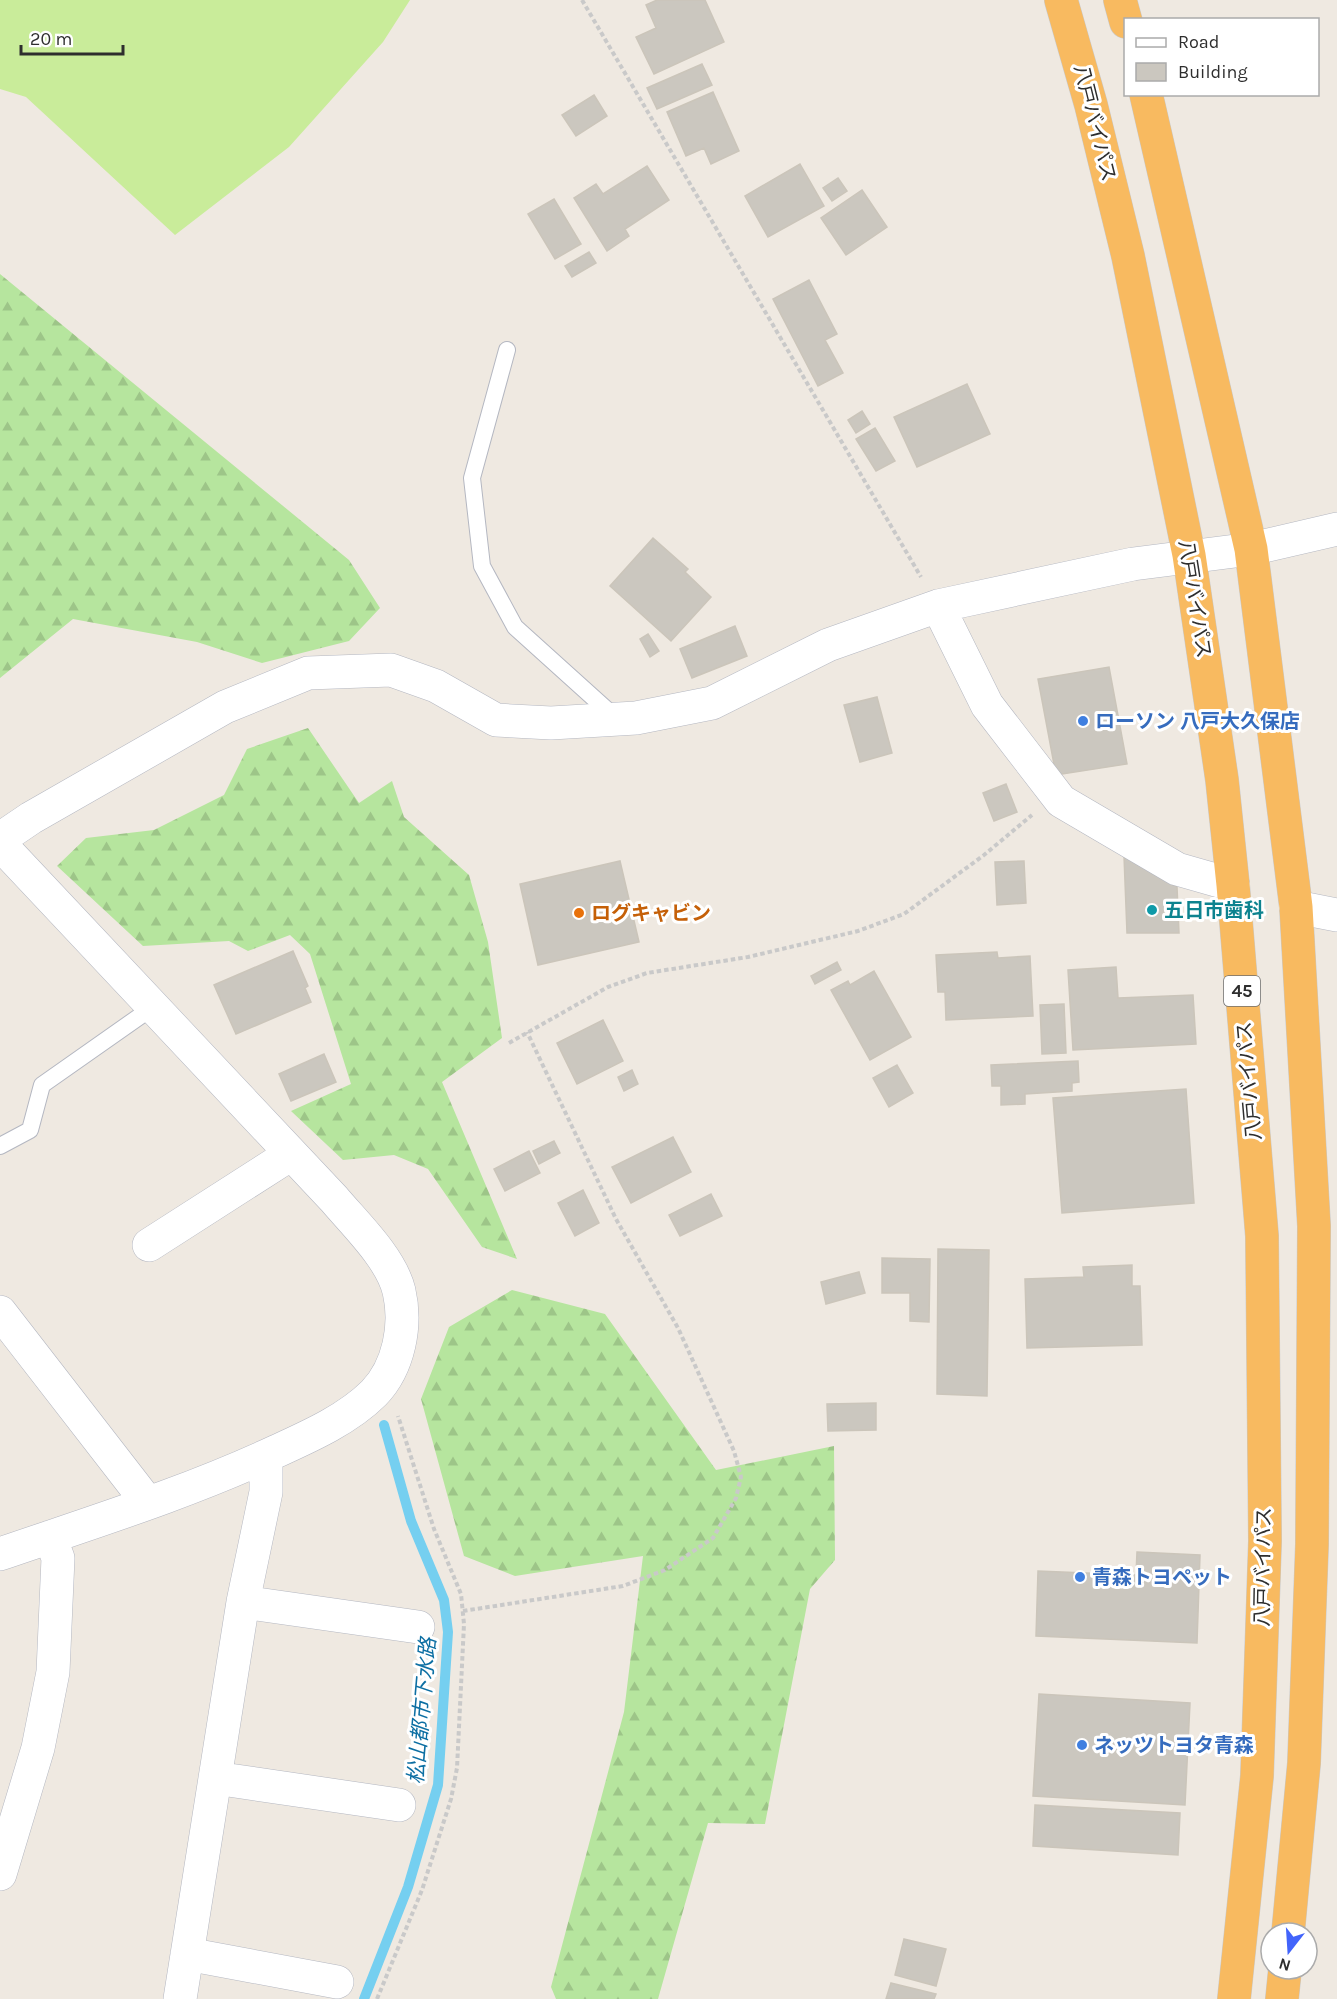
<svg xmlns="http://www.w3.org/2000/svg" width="1337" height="1999" viewBox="0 0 1337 1999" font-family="Karla,'Noto Sans JP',sans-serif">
<defs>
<pattern id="forest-firs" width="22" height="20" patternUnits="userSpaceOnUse" patternTransform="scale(1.5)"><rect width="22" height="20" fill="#b6e59e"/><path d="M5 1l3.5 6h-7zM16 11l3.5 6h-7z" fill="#9dc588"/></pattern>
</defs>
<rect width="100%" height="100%" fill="#efe9e1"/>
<!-- forest -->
<path fill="url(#forest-firs)" d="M0,274L349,560L380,608L349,641L262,663L197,642L73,619L0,678Z
M308,728L359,803L392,781L404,817L469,875L488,942L502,1038L442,1082L517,1259L482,1247L428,1169L394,1155L343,1160L291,1111L351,1084L310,954L290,935L248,951L229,941L143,946L57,866L86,838L154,830L224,795L247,749Z
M512,1290L605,1314L716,1470L834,1446L835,1560L810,1589L765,1824L708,1823L658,1999H556L551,1987L624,1712L643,1556L515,1576L464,1556L421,1399L449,1327Z"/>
<!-- pitch -->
<path fill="#c9ec9a" d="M0,0H410L383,42L289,147L175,235L26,97L0,89Z"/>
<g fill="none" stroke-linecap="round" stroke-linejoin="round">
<!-- stream -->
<path stroke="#75cff0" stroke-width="10" d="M364,1999L408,1887L438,1785L448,1632L444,1600L411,1521L384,1425"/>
</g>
<!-- building -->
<path fill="#cbc7bf" stroke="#cbc5ba" stroke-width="1.5" d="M657,0H705L724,42L654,74L636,37L656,28L646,5Z
M702,64L712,85L657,109L647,88Z
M713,92L739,151L711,164L704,148L686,156L667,112Z
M594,95L607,116L576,136L562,115Z
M800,164L824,206L768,237L745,196Z
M647,166L669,200L625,229L629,236L607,251L574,198L596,184L603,194Z
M838,178L847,191L832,201L823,188Z
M862,190L887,227L846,255L821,218Z
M554,199L581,244L555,259L528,214Z
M589,252L596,263L572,277L565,266Z
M809,280L837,334L825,340L843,373L818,386L773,299Z
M967,384L990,434L917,467L894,417Z
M862,411L870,424L856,433L848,420Z
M875,428L895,461L876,471L856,439Z
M653,538L688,569L685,572L711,597L671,641L610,586Z
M735,626L747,656L692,678L680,649Z
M648,634L659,651L650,657L640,639Z
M1109,667L1127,764L1056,775L1038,679Z
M877,697L892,753L860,762L844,705Z
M1006,784L1017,812L994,821L983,793Z
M1124,856L1177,887L1179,933H1127Z
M620,861L639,942L538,965L520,884Z
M1024,861L1026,903L997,905L995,862Z
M293,951L308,986L305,988L311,1002L236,1034L214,985Z
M997,952L998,958L1030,956L1033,1016L946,1020L945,992H938L936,955Z
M837,962L841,970L815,984L811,976Z
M1116,967L1118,998L1193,995L1196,1044L1073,1050L1068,970Z
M874,971L911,1037L870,1060L831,990L848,981L850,985Z
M1064,1004L1066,1053L1042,1054L1040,1005Z
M603,1020L623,1061L577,1084L557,1043Z
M324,1054L336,1082L291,1101L279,1074Z
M1078,1061L1079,1082L1072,1083V1091L1025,1094V1104L1001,1105V1086H992L991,1065Z
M897,1065L913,1093L889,1107L873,1078Z
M632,1070L638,1084L624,1091L618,1077Z
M1186,1089L1194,1203L1062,1213L1053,1098Z
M673,1137L691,1172L631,1203L612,1167Z
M554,1141L560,1153L539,1164L533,1151Z
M529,1151L540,1173L505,1191L494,1169Z
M583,1190L599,1223L575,1236L558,1203Z
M711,1194L722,1216L680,1236L669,1215Z
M938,1249L989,1250L987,1396L937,1394Z
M882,1258L930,1259L929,1322L910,1321V1293H882Z
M1132,1265V1286H1140L1142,1345L1027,1348L1025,1279L1084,1277L1083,1267Z
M859,1272L865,1293L826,1304L821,1282Z
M876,1403V1430L828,1431L827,1404Z
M1137,1552L1200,1555L1197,1643L1036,1636L1038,1571L1136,1575Z
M1039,1694L1190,1703L1185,1805L1033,1796Z
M1035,1805L1180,1813L1178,1855L1033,1846Z
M904,1939L946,1949L936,1986L895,1975Z
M891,1983L936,1994L934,1999H886Z"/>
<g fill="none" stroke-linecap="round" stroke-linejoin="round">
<defs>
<path id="service" d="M507,350L472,478L482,566L515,627L617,719
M0,1146L30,1130L42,1085L153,1007"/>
<path id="minor" d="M938,606L987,705L1061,801L1177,869L1233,885
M0,839L31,818L225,707L308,673L391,670L436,686L496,720L551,723L636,718L712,703L828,645L938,606L1133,564L1251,549L1337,529
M0,844L334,1199C355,1224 391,1258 399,1291C407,1325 399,1367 374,1393C348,1419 310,1436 277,1451C187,1493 93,1522 0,1554
M1296,907L1337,915
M149,1245L291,1154
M0,1312L148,1503
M243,1602L418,1627
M215,1778L399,1805
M0,1874L38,1748L53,1672L58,1558L50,1537
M187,1954L337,1982
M180,1999L243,1602L266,1492V1457"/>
<path id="trunk" d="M1061,0L1091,105L1128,256L1189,555L1222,780L1233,885L1262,1236L1265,1541L1257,1776L1234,1999
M1120,0L1126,22
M1146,94L1251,549L1296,907L1314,1226L1312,1544L1304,1763L1288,1933
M1282,1999L1285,1969"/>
</defs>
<!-- service casing -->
<use href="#service" stroke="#b4b7c1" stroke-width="18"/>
<!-- minor casing -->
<use href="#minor" stroke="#b4b7c1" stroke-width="34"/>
<!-- trunk casing -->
<use href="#trunk" stroke="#c9c9c9" stroke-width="34"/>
<!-- path -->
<path stroke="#c9c9c9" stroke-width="4" stroke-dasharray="4.5 3" stroke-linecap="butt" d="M582,0L921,577
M509,1043L608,987L647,973L748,957L858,931L904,914L984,855L1032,815
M463,1611L623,1586L665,1570L713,1538L736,1498L741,1477L734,1451L678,1328L616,1219L527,1032
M377,1999L422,1890L451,1799L457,1768L464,1624L461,1594L434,1529L398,1416"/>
<!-- service -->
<use href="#service" stroke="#fff" stroke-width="16"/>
<!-- minor -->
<use href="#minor" stroke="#fff" stroke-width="33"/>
<!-- trunk -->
<use href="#trunk" stroke="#f8ba60" stroke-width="33"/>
</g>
<!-- markers -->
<g fill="#3f7fe0" stroke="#fff" stroke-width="2">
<circle cx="1083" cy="721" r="6"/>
<circle cx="1080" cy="1577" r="6"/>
<circle cx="1082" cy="1745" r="6"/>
</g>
<circle fill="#0f9aa8" stroke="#fff" stroke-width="2" cx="1152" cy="910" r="6"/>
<circle fill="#e8710a" stroke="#fff" stroke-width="2" cx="579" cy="913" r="6"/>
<g text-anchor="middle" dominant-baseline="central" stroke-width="6" stroke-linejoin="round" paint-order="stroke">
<!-- shield labels -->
<rect fill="#fff" stroke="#6d6d6d" stroke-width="1.5" x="1224" y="976" width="36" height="30" rx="4.5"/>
<g font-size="18" font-weight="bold" fill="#2e2e2e">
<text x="1242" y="991">45</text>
</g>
<!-- street labels -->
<g font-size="20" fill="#2e2e2e" stroke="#fff">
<text transform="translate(1095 123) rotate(76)">八戸バイパス</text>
<text transform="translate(1195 599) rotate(81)">八戸バイパス</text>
<text transform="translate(1249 1081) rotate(-95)">八戸バイパス</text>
<text transform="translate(1263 1567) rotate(-89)">八戸バイパス</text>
</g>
<!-- shop labels -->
<g font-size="20" font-weight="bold" fill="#366cbe" stroke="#fff" text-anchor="start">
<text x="1095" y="721">ローソン 八戸大久保店</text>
<text x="1092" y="1577">青森トヨペット</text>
<text x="1094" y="1745">ネッツトヨタ青森</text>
</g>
<!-- culture labels -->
<g font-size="20" font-weight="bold" fill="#0d838f" stroke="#fff" text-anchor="start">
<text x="1164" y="910">五日市歯科</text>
</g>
<!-- food labels -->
<g font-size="20" font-weight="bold" fill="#c56008" stroke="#fff" text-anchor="start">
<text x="591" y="913">ログキャビン</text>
</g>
<!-- water labels -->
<g font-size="21" font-style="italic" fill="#0d6fa3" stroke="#fff">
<text transform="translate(422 1711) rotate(-85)">松山都市下水路</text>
</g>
</g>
<!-- legend -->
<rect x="1124" y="18" width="195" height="78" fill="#ffffff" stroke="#ababab" stroke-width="1.5"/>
<rect x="1136" y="38" width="30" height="9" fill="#ffffff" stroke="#ababab" stroke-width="1.5"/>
<text x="1178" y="48" font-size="18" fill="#2e2e2e">Road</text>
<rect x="1136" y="63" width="30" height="18" fill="#cbc7bf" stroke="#ababab" stroke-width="1.5"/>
<text x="1178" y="78" font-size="18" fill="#2e2e2e">Building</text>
<!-- north arrow -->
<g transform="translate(1289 1951) rotate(197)"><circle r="28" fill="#ffffff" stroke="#ababab" stroke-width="1.5"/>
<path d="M0-4.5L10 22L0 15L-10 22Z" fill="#4264fb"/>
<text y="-9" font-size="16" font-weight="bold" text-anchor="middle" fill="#2e2e2e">N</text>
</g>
<!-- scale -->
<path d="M21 45v9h102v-9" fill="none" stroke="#2e2e2e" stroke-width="3"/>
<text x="30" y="45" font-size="18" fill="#2e2e2e" stroke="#ffffff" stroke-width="4.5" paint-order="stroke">20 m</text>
</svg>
